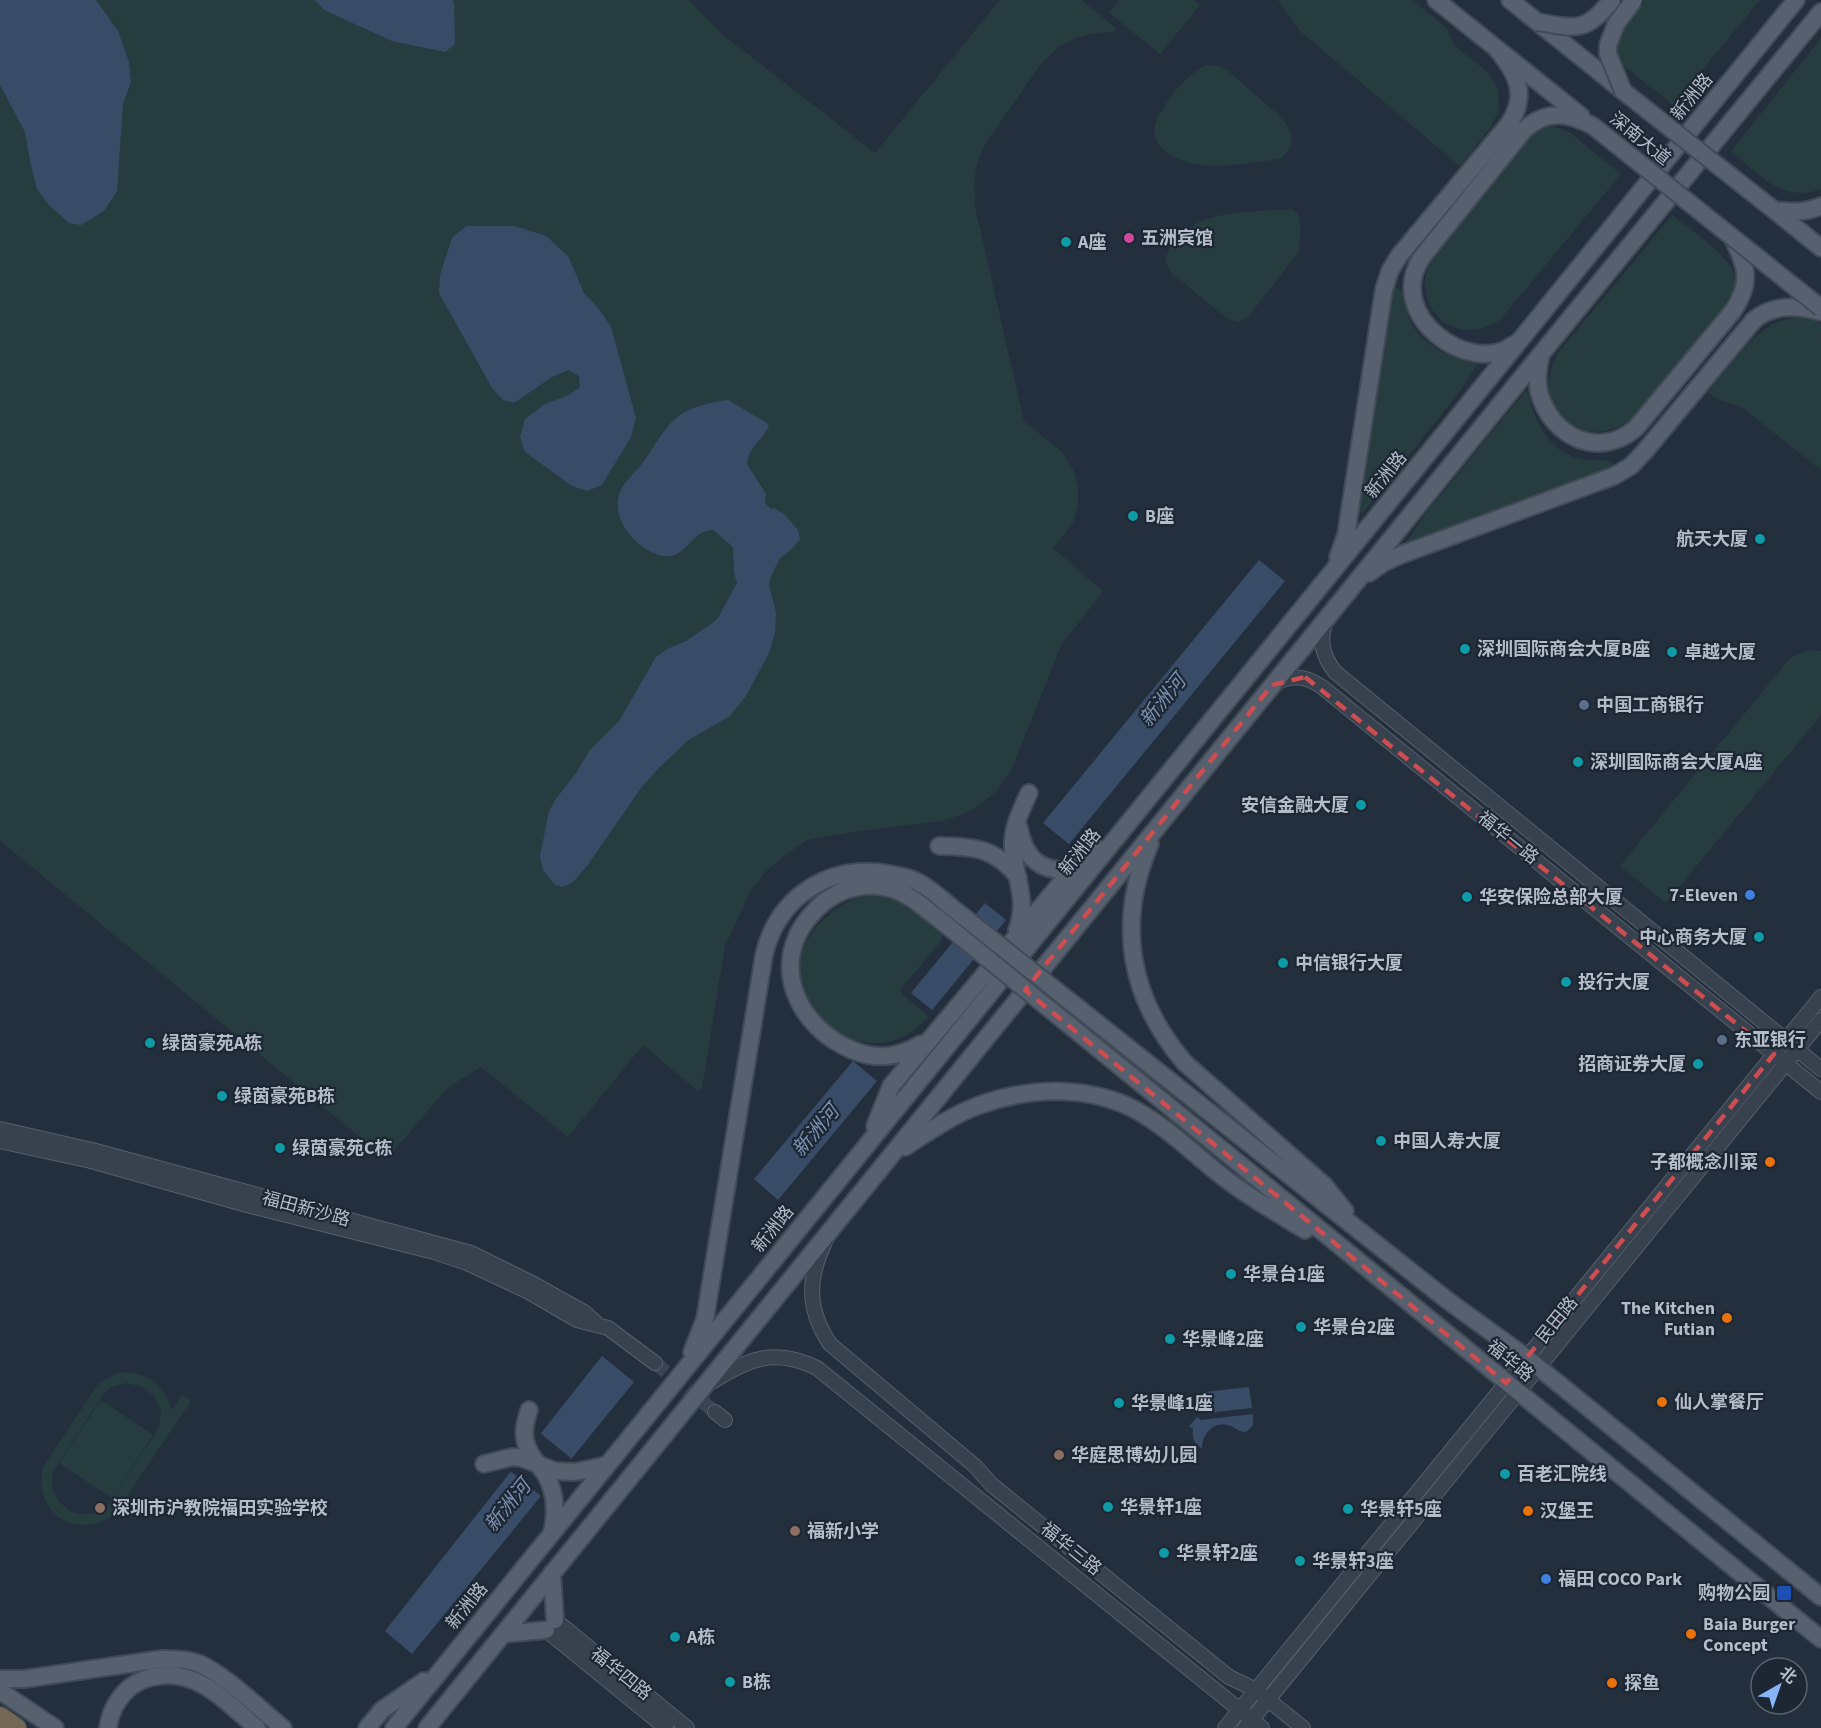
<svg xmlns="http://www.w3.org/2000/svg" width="1821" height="1728" viewBox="0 0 1821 1728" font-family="'Source Sans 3','Noto Sans SC',sans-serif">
<rect width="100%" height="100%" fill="#242f3e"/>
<!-- green -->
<path fill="#263c3f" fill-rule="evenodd" d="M0,0H689L722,34L875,153L1000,0H1082L1117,29L1114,32C1052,32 1041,66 1009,110C998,126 983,143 978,161C973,177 975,191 975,207L1024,421L1062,452L1073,469L1078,486V503L1073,523L1053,548L1103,591L1061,646L1011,771L995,793L973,809L960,815L942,821L853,832L807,840L784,856L766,871L751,890L725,946L702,1088L698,1091L643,1045L568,1137L481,1067L447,1088L387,1159L0,841Z
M1119,0H1194L1200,5L1160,54L1109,13Z
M1278,0H1412L1447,28L1453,44L1490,74L1498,90L1499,111L1490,128L1460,166L1301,32Z
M1640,0H1760L1673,105L1622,64C1606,38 1626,22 1640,0Z
M1821,38V189C1782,204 1759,174 1731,151Z
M1207,65L1218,66L1226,69C1237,78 1247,88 1258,97C1276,113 1309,135 1280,159C1244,163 1195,176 1164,150C1150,137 1153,124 1162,110C1173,92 1188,73 1207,65Z
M1552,126L1569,132L1621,174L1500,320C1452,351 1405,303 1434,254L1533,133L1543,128Z
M1292,209L1298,214L1301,229L1298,253L1248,317L1238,322L1228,319L1170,272L1165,260C1182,207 1246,213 1292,209Z
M1672,215C1689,229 1731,256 1735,277C1737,286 1734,293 1731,300L1638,414C1614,434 1583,441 1560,414C1555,408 1549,398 1548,390C1548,377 1553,365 1557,354Z
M1393,286L1401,290L1410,321L1416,331L1427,342L1441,352L1480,360L1458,394L1364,511L1359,514L1357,513Z
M1794,317L1814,320L1821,324V470L1743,408C1730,402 1719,402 1708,392L1751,340L1772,324Z
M1525,392L1528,393C1534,421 1550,454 1582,459C1592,461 1606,457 1614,465L1613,468L1404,546L1426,513Z
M1808,650L1821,651V715L1666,903L1620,866L1786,663L1792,657Z
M869,894C900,893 921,914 943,932L941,941L900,990L902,994L927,1015V1018C864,1090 751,991 822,921C836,907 850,899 869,894Z
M127,1372C151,1375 165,1387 172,1410L182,1395L191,1401L115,1514C76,1542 32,1513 43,1467L98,1384L116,1374ZM127,1383L143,1387L155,1397L161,1412L159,1428L107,1506L93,1514H77L70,1511L58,1501L52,1486L53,1471L105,1392L112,1387Z
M101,1400L153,1435L112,1498L59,1463Z"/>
<!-- water -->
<path fill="#394c67" d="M0,0H96L118,31L129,62L131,82L123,104L117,191L104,211L81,225L69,223L48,204L37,189L30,161L25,132L0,85Z
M315,0H452L454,2L455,44L445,52L392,41L324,10Z
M466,226H515L546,236L568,256L584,293L599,309L611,327L636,418L631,437L602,485L587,491L572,486L525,452L520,437L525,419L545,404L569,395L580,387L579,376L568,370L552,377L514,403L503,400L492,388L439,293L440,275L452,238Z
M728,400L767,423L769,426C762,441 748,447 747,464L766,494L765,503L771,509L774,508L785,515L798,530L800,539L792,549L780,558L771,576L769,585L776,612L775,632L769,653L746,696L730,716L687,741L657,770L641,788L587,866L573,882L562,887L555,885L543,870L540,856L549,811L556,799L576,773L590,750L619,721L656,657L667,649L686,641L714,622L718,618L737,583L734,573L733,547L713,530C691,530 686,560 663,556C638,551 611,521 619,495C623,482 633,475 641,465C653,450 664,426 680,415C693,406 713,402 728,400Z
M1259,560L1285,581L1069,844L1043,823Z
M985,903L1006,920L932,1010L911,993Z
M853,1061L877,1081L778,1200L754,1179Z
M602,1356L634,1382L412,1654L385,1631Z
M1249,1387L1252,1408L1207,1413L1205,1392Z
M1253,1414V1425L1246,1432C1238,1432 1235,1427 1228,1425C1213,1421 1202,1435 1202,1448C1194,1443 1192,1439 1193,1429L1189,1426L1197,1417L1201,1420Z"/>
<!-- pier -->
<path fill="#242f3e" d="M539,1432L573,1460L543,1498L509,1470Z"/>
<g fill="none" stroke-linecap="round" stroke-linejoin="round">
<!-- minor-tunnel -->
<path stroke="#3a4453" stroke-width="14" stroke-dasharray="14 7" stroke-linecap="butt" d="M655,1363L715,1412"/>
<defs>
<path id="minor" d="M1326,620C1319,641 1322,655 1335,672L1821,1069
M1274,684C1292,674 1306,676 1322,687L1821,1092
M0,1129L92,1150L471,1253L532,1283L584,1312L596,1323
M0,1141L91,1161L247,1205L434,1252L467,1263L529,1292L577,1320L608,1328L655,1363
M825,1242C807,1280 807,1309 830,1344L975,1466L992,1485L1229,1677L1256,1690L1303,1728
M710,1383C748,1359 774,1347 817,1368L1262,1728
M715,1412L725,1420
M555,1620L687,1728
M546,1630L666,1728
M1225,1728L1821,997
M1245,1728L1821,1020"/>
<path id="major" d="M1436,0L1581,116
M1510,0L1623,91
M1774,210L1821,248
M1774,210C1791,212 1805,213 1821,206
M1513,345C1471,377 1383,316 1422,257L1524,130C1546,109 1569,113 1593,126
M1541,355C1538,368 1536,380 1539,392C1551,437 1599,460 1636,428L1733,311C1752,283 1747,266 1732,237
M1338,557L1346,535L1384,289L1390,271L1399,256L1508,125C1529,96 1517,73 1496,48
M1369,573L1383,563L1403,554L1614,476L1631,466L1645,451L1754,320C1774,304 1797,305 1821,312
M1019,828C1025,859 1040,872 1072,870
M1150,844C1116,923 1129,998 1185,1063L1324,1185L1345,1211
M939,846C973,847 995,847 1018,877
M1017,930C1029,899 1014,878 1013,847C1012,828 1021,810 1029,793
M921,1044C899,1058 876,1060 852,1050C797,1027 769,964 810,916C819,905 831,896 843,891C859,885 877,884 893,889C911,895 924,908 939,919
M1189,1096L1447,1300L1527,1358L1821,1597
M1176,1112L1821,1639
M875,1126L891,1086L1072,870L1098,849
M905,1147C928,1132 951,1116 977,1106C1034,1085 1101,1084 1152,1120C1179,1138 1202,1161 1227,1180C1252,1199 1279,1214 1305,1230
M692,1352L705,1319L764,955C778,896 830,863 890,874C899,876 908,877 916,881C929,887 939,897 950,906
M529,1410C526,1420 523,1429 525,1439C527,1452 536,1462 544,1472C556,1491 557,1511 552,1532
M484,1464L512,1457L522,1458L555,1471L575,1472L607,1465
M552,1573L555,1620
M503,1634L546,1630
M0,1679H24L162,1659C175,1659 188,1659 200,1664C225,1675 261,1710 283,1728
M0,1691L55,1728
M108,1728C110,1712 117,1699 129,1688C138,1681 148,1677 159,1676C200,1670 228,1704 257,1728
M367,1728L382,1710L424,1681
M394,1728L1796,0
M427,1728L1541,354L1821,12"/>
<path id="highway" d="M0,1717L16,1728"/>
</defs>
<!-- minor casing -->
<use href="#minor" stroke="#565f6c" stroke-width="16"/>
<!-- major casing -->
<use href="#major" stroke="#414a57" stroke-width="20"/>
<!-- highway casing -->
<use href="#highway" stroke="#434c59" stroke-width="22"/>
<!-- minor -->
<use href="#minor" stroke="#38414e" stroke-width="14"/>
<!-- major -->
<use href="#major" stroke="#56606e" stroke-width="16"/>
<!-- highway -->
<use href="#highway" stroke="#746855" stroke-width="20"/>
<defs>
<path id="major-bridge" d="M1634,0L1616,24L1608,45V54L1623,91L1774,210
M1538,22C1577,29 1586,32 1612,0
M1593,126L1821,308
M950,906L1189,1096
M939,919L1176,1112"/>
</defs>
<!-- major-bridge casing -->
<use href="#major-bridge" stroke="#414a57" stroke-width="20" stroke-linecap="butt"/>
<!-- major-bridge -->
<use href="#major-bridge" stroke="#56606e" stroke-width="16"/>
</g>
<!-- marked area -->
<path fill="none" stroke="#ce4d50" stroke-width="4.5" stroke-dasharray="12 8" stroke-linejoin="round" d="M1305,677L1774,1054L1506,1383L1025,990L1272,685Z"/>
<!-- markers -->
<circle fill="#d1479c" stroke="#1d2633" stroke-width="2" cx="1129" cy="238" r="6"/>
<g fill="#0f9aa8" stroke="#1d2633" stroke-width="2">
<circle cx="1066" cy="242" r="6"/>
<circle cx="1133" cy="516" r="6"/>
<circle cx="1760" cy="539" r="6"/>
<circle cx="1465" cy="649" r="6"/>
<circle cx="1672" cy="652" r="6"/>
<circle cx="1578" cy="762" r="6"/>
<circle cx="1361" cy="805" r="6"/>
<circle cx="1467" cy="897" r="6"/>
<circle cx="1759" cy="937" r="6"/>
<circle cx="1283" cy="963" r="6"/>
<circle cx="1566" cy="982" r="6"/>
<circle cx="150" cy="1043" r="6"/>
<circle cx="1698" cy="1064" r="6"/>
<circle cx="222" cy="1096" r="6"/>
<circle cx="1381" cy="1141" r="6"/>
<circle cx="280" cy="1148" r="6"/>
<circle cx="1231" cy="1274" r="6"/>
<circle cx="1301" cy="1327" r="6"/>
<circle cx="1170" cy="1339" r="6"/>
<circle cx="1119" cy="1403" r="6"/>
<circle cx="1505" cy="1474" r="6"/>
<circle cx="1108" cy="1507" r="6"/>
<circle cx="1348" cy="1509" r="6"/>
<circle cx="1164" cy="1553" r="6"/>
<circle cx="1300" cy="1561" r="6"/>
<circle cx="675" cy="1637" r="6"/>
<circle cx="730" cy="1682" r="6"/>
</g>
<g fill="#5c6f8a" stroke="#1d2633" stroke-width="2">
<circle cx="1584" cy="705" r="6"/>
<circle cx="1722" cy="1040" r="6"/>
</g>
<g fill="#3f7fe0" stroke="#1d2633" stroke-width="2">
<circle cx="1750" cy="895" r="6"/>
<circle cx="1546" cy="1579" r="6"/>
</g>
<g fill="#e8710a" stroke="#1d2633" stroke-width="2">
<circle cx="1770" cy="1162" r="6"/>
<circle cx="1727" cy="1318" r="6"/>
<circle cx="1662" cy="1402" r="6"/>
<circle cx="1528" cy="1511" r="6"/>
<circle cx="1691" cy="1634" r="6"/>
<circle cx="1612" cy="1683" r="6"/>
</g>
<g fill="#8d6e63" stroke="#1d2633" stroke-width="2">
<circle cx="1059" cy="1455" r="6"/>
<circle cx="100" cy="1508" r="6"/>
<circle cx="795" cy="1531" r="6"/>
</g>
<rect fill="#1a4fb4" stroke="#1d2633" stroke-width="2" x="1776" y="1585" width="16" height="16" rx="3"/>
<g text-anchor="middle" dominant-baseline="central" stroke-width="4.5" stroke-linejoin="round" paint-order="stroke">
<!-- street labels -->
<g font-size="18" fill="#b4bcc9" stroke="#1d2633">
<text transform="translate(1692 97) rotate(-51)">新洲路</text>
<text transform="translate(1640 139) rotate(39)">深南大道</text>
<text transform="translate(1386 475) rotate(-51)">新洲路</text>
<text transform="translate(1508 838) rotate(39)">福华一路</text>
<text transform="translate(1080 852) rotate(-51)">新洲路</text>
<text transform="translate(306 1209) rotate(15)">福田新沙路</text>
<text transform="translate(773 1229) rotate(-51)">新洲路</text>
<text transform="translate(1557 1320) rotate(-51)">民田路</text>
<text transform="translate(1510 1361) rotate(39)">福华路</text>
<text transform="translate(1071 1549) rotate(39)">福华三路</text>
<text transform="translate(467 1606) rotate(-51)">新洲路</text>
<text transform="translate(621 1674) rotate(39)">福华四路</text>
</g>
<!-- poi labels -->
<g font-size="18" font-weight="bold" fill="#b4bcc9" stroke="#1d2633" text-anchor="start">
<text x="1141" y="238">五洲宾馆</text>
<text x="1078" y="242">A座</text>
<text x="1145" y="516">B座</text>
<text x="1748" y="539" text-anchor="end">航天大厦</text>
<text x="1477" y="649">深圳国际商会大厦B座</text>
<text x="1684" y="652">卓越大厦</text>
<text x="1596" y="705">中国工商银行</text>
<text x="1590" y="762">深圳国际商会大厦A座</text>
<text x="1349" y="805" text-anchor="end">安信金融大厦</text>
<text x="1738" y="895" text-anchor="end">7-Eleven</text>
<text x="1479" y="897">华安保险总部大厦</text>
<text x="1747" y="937" text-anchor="end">中心商务大厦</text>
<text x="1295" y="963">中信银行大厦</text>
<text x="1578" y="982">投行大厦</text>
<text x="1734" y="1040">东亚银行</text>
<text x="162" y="1043">绿茵豪苑A栋</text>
<text x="1686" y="1064" text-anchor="end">招商证券大厦</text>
<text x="234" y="1096">绿茵豪苑B栋</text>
<text x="1393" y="1141">中国人寿大厦</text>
<text x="292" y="1148">绿茵豪苑C栋</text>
<text x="1758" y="1162" text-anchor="end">子都概念川菜</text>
<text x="1243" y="1274">华景台1座</text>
<text x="1715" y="1308" text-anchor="end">The Kitchen<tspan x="1715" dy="21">Futian</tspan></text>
<text x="1313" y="1327">华景台2座</text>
<text x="1182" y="1339">华景峰2座</text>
<text x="1674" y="1402">仙人掌餐厅</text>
<text x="1131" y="1403">华景峰1座</text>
<text x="1071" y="1455">华庭思博幼儿园</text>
<text x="1517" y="1474">百老汇院线</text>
<text x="1120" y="1507">华景轩1座</text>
<text x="112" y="1508">深圳市沪教院福田实验学校</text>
<text x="1360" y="1509">华景轩5座</text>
<text x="1540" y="1511">汉堡王</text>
<text x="807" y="1531">福新小学</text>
<text x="1176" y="1553">华景轩2座</text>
<text x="1312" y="1561">华景轩3座</text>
<text x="1558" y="1579">福田 COCO Park</text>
<text x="1770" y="1593" text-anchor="end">购物公园</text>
<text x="1703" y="1624">Baia Burger<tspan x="1703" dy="21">Concept</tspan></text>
<text x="687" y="1637">A栋</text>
<text x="742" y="1682">B栋</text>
<text x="1624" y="1683">探鱼</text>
</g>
<!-- water labels -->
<g font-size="20" font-style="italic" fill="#7c92b1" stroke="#1d2633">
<text transform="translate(1163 701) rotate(-51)">新洲河</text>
<text transform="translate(816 1131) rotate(-50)">新洲河</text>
<text transform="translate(508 1506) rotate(-51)">新洲河</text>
</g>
</g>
<!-- north arrow -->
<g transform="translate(1779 1686) rotate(40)"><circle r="28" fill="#1d2633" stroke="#59626f" stroke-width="1.5"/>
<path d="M0-4.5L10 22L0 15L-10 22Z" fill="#8ab4f8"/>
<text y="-9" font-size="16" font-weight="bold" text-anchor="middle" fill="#b4bcc9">北</text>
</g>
</svg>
